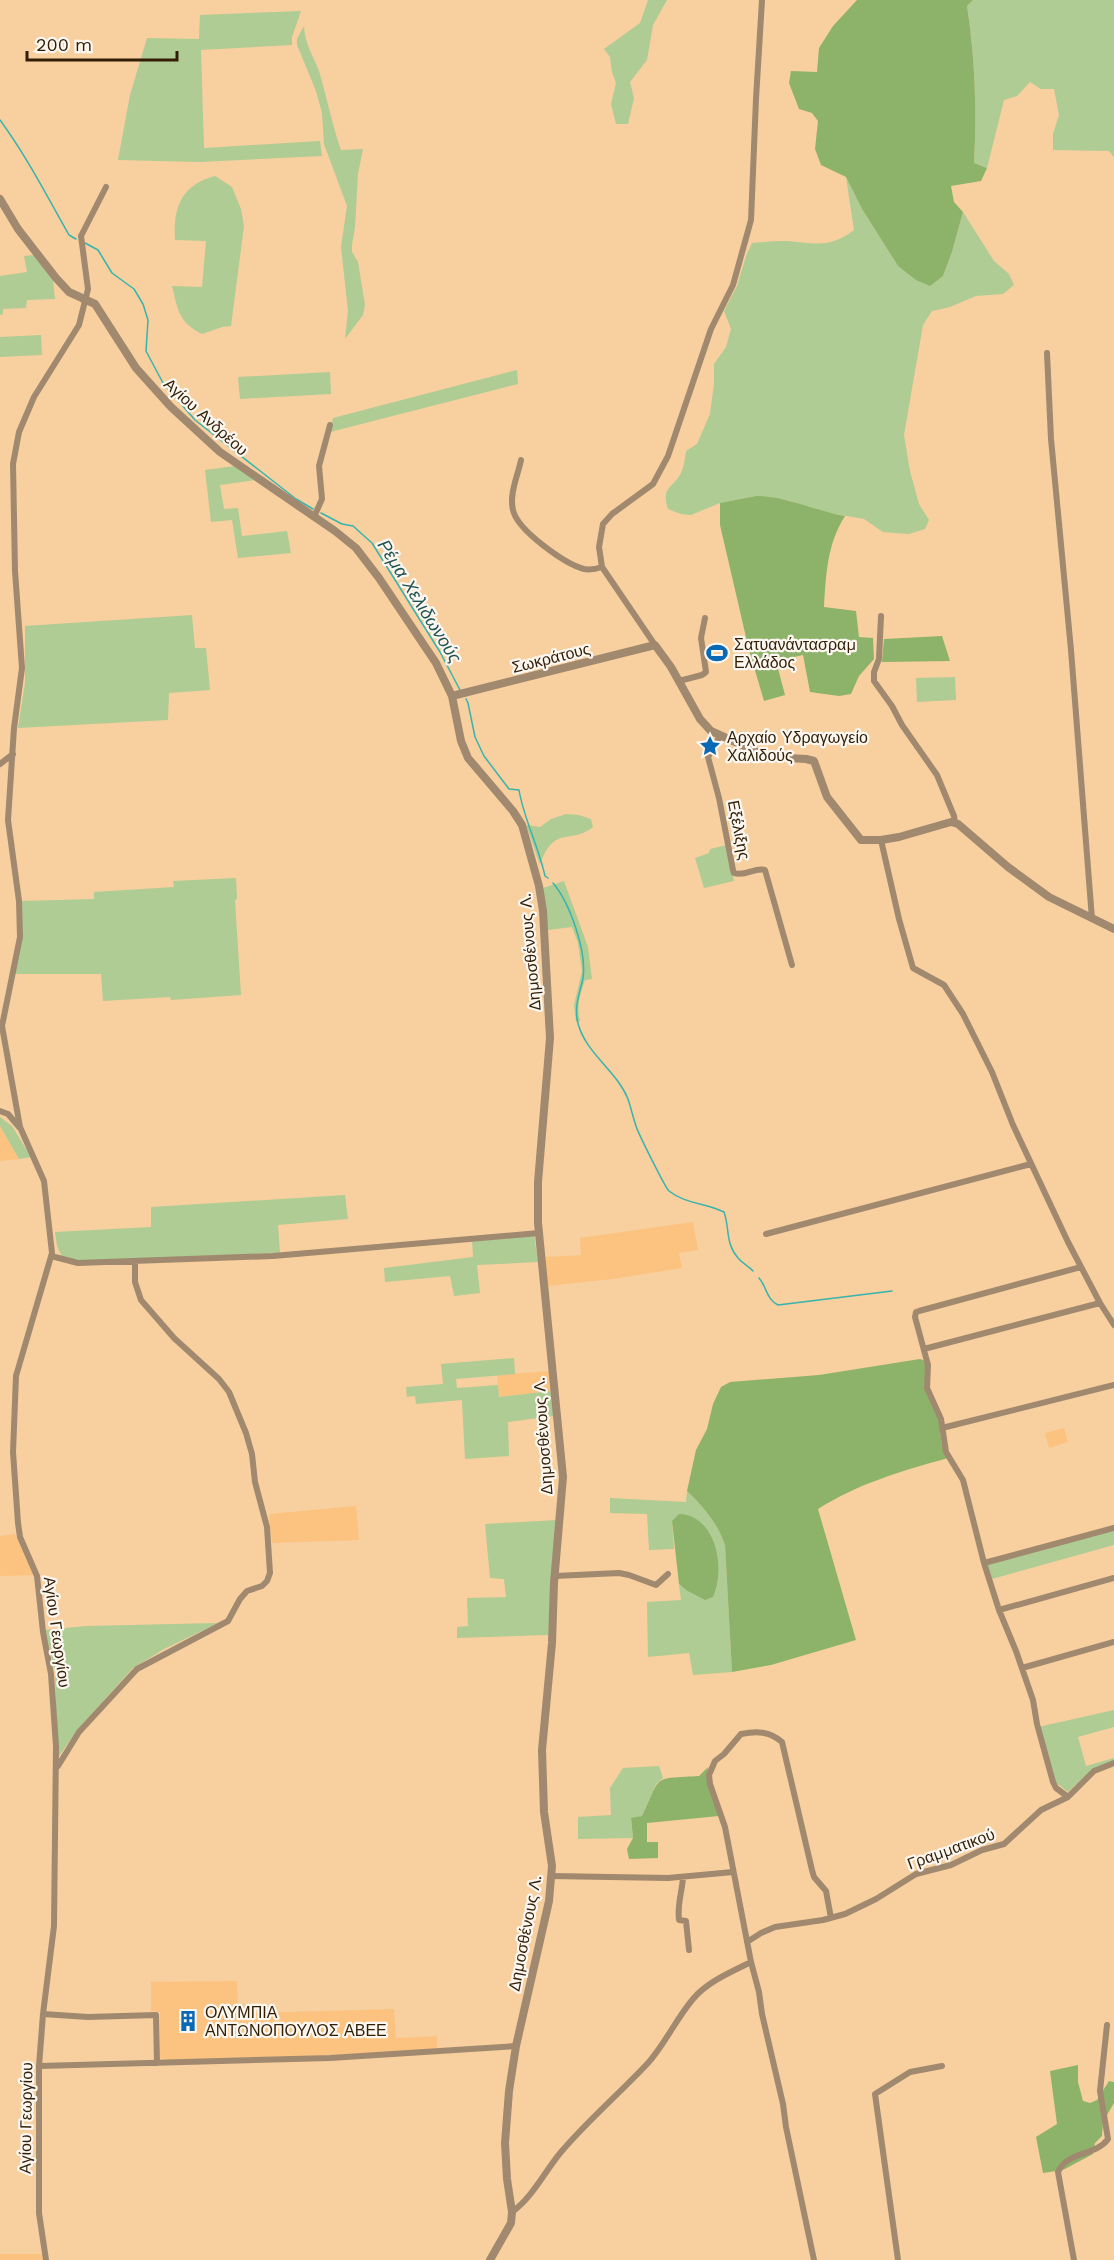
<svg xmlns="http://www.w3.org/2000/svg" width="1114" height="2260" viewBox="0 0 1114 2260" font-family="'Work Sans',sans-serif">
<rect width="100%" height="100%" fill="#f8cf9f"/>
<!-- built -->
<path fill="#fbc37f" d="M0,1126L19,1159L0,1161Z
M693,1222L698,1250L679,1253L682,1268L612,1279L548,1286L545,1257L581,1255L580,1238Z
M549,1371L551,1391L499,1397L497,1375Z
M1064,1428L1068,1442L1049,1448L1045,1433Z
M356,1506L359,1540L272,1543L269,1514Z
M15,1534L32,1567L33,1575L0,1576V1536Z
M237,1981L238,2004H251L252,2013L394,2009L396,2038L437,2036V2048L388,2053L169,2060L160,2058V2012L151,2011V1982Z
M0,2254H42L43,2260H0Z"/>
<!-- green -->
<path fill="#aecc94" d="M648,0H667L653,25L647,60L630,82L634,98L628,124H616L611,104L616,83L612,72L610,57L604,49L640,23Z
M973,0H1114V157L1109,151L1053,150V134L1059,115L1054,89H1041L1030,82L1017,96L1004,100L987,168L974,163C977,110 975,59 967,6Z
M301,11L292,37V45L201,50L204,148L320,141L322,156L200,162L118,160L130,95L147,38L199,39L200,15Z
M304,26C305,45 313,55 319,71C327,98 332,124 341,150L363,149L358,174L355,227L352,245V252L358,262L365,305L363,315L345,339L348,311L341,247L347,206L324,144L322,113L316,91L297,45V39Z
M215,176L232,187L241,209L244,226L231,326L222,327L202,334C178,322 178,309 172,286L202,287L206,241L175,240C173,208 181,185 215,176Z
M846,177L862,209L898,266L930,285L943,276L952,252L963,212L994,261L1009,274L1014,285L1003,294L976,296L950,307L932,311L923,325L904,435L910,471L919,504L929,520L925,529L909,534L883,532L864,519L818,511L791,501L756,496L720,503L691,515L681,514L668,509C661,488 671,489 680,475C684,468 685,458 686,451L697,444L710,414L714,384V364L726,347L731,329L724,311L737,286L746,256L752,243C763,242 775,241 786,241C814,243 829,249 854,230Z
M34,255L53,281L55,299L27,300L26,308L3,309V314L0,315V276L27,272L24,256Z
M41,335L42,355L0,357V337Z
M517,370L518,384L330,432L333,418Z
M330,372L331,394L240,399L238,377Z
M235,466L256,480L220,485L224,509L238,508L242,536L287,531L291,553L238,558L232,520L211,522L205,470Z
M192,615L195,648H206L210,690L169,693L168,720L18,728L25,683V626Z
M955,677L956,700L917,702L916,678Z
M566,814L579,815L591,819L593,827C571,845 554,824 540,865L526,825L540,827L551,819Z
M727,845L734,881L704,888L695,858L709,853L710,849Z
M236,878L237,899L235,900L241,995L171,1000L170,997L103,1001L101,974H14L22,939V901L94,899V892L174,887L173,881Z
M564,881L588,947L592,979L585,980C580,995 576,1006 580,1021L576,1022L574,1005L582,971L578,943L572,927L548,930L543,888Z
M0,1117L12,1126L31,1157L19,1159L0,1126Z
M345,1195L348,1219L278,1225L280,1253L78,1261L62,1257L57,1246L55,1232L151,1227V1207Z
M534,1234L538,1262L477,1265L480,1293L454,1296L450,1276L385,1282L384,1268L473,1257L472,1240Z
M514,1358L515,1374L456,1379L457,1388L498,1385L499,1397L551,1391L554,1416L508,1422L509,1456L465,1459L462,1400L416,1404L415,1396L407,1397L406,1387L443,1384L441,1364Z
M687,1491C703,1506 718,1524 725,1545L732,1672L693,1675L689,1653L648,1657L647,1602L681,1600L679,1584L686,1590L672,1521L674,1549L649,1550L647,1514L610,1513V1498L686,1502Z
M557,1520L549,1635L457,1638V1627L468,1626L467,1598L506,1597L504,1579L490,1578L485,1524Z
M1114,1530V1545L992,1579L987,1564Z
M218,1623L164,1649L133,1668L78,1729L57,1759L55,1672L45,1630L86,1626Z
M1114,1710V1727L1078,1737L1086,1766L1114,1758V1761C1095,1765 1082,1779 1068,1792L1054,1781L1038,1727Z
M659,1766L663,1778L656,1784L642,1816L631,1819L633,1838L578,1839V1817L611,1815L610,1788L623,1768Z"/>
<!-- forest -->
<path fill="#8db36a" d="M857,0H973L967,6C975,59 977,110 974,163L987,168L981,181L951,186L954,202L963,212L952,252L943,276L930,286L916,280L898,266L862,209L846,177L821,165L815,149L818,121L812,113L799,109L789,83L791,71L817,72L819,48L833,26Z
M756,496C787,496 815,511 845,516C827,544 826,575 824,607L856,611L859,637L873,638L874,659L859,676L851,694L839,696L810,692L803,655L776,661L785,695L764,701L749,650L720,525V503Z
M942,636L950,661L882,662L884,639Z
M920,1359L926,1361C925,1383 935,1400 939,1421C941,1434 940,1447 948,1458C902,1471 859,1483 818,1509L856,1640L771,1665L732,1672L725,1545C718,1524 703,1506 687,1491L696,1450L707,1429L713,1404L721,1387L730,1382L819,1375Z
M679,1514C716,1515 726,1568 713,1597L705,1600L686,1590L679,1584L672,1521Z
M708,1767L707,1777L719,1816L647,1823V1842H658V1858L629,1859L627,1849L633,1838L631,1818L642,1816C662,1774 651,1779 699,1776Z
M1078,2065V2082L1083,2101L1090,2103L1097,2100L1109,2081L1114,2082V2103L1103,2122L1102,2136L1095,2143L1093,2154L1063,2170L1043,2173L1036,2137L1057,2124L1050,2071Z"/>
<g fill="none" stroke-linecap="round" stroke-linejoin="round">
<!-- stream -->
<path stroke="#36b4ae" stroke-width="1.5" d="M0,120C27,157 47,196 69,235L76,239
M85,243L98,250L112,273L134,289L143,304L148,320L146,351L163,383L195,420L296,499L313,509
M321,513L342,524L353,526L372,543L440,652L460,690
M466,699L468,703L475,737L484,756L509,789L519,790C524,820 539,847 545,876L548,878
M553,883C570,903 587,952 583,978C580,993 575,1003 577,1019C583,1052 616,1069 628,1099C631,1108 633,1117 636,1126C638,1133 666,1189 669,1191C685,1204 707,1203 724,1212C730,1229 725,1243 738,1258C743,1264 749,1266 753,1271
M759,1278C767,1287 766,1299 778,1305L892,1291"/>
<!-- minor -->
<path stroke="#a0896e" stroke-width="6" d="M1047,353L1051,439L1071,650L1092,919
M521,460C518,475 509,494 513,510C517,530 565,564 584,569C590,570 596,569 602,567
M314,517L322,499L319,466L330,425
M881,616L879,659L874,672V681L892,706L902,725L937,775L954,816L955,823
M655,645L602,567L599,547L603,524L612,514L653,484L668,456L711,329L733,285L751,220L756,99L762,0
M679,681L702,675L706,672L701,638L705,618
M720,736L708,757L719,798L733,870L734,873C745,877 755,867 765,870L792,965
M0,764L13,754
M881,840L899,919L913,968L944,985L963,1014L992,1072L1013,1125L1068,1242L1100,1303L1114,1325
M0,1111L8,1114L19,1127
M766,1234L1031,1164
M51,1256L78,1263L273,1256L539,1233
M924,1349L1100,1303
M942,1428L1114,1385
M984,1563L1114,1528
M555,1576L619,1573L629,1575L656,1585L668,1574
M999,1610L1114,1578
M1022,1668L1114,1642
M58,1766L79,1732L137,1669L228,1621L240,1599L247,1591L262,1586L267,1581L270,1573L267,1527L255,1482L252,1454L246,1433L229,1392L219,1379L174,1338L141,1300L135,1282V1262
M1068,1797L1056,1788L1053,1782L1037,1724L1033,1700L1016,1651L999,1610L984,1563L963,1480L946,1452L941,1419L927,1388L928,1365L915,1317L916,1312L919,1311L1081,1267
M551,1876L668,1878L733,1872
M683,1877C682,1893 677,1904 679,1920L686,1921L689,1950
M747,1942L761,1933L775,1927L823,1920L845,1914L876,1899L916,1874L951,1865L982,1850L1004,1844L1041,1810L1068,1797L1094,1771L1114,1763
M43,2014L88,2017L156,2015L157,2063
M39,2066L330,2058L516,2046
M512,2212C533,2197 545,2171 561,2152C588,2120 620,2093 648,2063C665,2044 676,2019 693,1999C707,1982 731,1972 751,1962
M46,2260L39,2213V2066L43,2014L54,1926L56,1746L51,1674L43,1632L37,1576L20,1537L18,1523L13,1452L16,1376L52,1253L44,1181L20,1127L2,1026L20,937L19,901L8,820L14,728L22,668L15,571L13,464L19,432L34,397L79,325L88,289L81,236L106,187
M814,2260L786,2127L783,2104L762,2014L759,1992L751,1962L725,1827L710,1784L709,1775L715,1761L724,1754L741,1734C757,1731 769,1731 782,1742L812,1870L814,1877L826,1891L831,1918
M898,2260L875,2094L910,2072L942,2066
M1074,2260L1058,2172C1067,2151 1096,2156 1108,2139L1100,2091L1107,2025"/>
<!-- tertiary -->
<path stroke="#a0896e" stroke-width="8" d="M0,199L18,229L56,278L69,292L95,304L136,368L171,407L220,452L335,531L356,548L379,578L436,663L452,696L461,741L468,758L513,811L522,825L539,886L543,911L550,1038L538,1182V1223L563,1477L554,1583L552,1643L542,1750L544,1812L552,1866L549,1901L516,2046L509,2091L505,2143L507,2179L512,2212L511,2223L490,2260
M452,696L655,645L671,667L700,719L711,731L768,757L806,759L814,761L827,797L861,840H881L899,837L951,822L958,824L1008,867L1049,897L1114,929"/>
</g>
<!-- icons -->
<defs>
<symbol id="stadium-bare" viewBox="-9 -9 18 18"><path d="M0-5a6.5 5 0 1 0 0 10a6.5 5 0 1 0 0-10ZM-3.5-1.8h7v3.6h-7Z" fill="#0a69b5" stroke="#fcf7f1" stroke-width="2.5" paint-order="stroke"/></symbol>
<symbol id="sight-bare" viewBox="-9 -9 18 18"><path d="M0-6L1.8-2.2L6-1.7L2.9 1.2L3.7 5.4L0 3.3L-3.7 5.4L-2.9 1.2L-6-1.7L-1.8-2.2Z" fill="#0a69b5" stroke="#fcf7f1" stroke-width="2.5" paint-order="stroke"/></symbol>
<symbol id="building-bare" viewBox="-9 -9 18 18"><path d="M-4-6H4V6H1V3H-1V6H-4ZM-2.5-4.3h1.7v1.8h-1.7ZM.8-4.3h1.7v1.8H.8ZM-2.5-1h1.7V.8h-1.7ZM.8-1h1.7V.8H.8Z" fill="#0a69b5" stroke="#fcf7f1" stroke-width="2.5" paint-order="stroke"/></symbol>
</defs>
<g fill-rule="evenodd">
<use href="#stadium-bare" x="702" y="638" width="30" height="30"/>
<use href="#sight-bare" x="695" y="731" width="30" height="30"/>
<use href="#building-bare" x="173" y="2006" width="30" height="30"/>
</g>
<g text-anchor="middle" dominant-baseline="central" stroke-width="4.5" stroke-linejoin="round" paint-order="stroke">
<!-- street labels -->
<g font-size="16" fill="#311e05" stroke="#fcf7f1">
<text transform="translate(206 417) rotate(42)">Αγίου Ανδρέου</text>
<text transform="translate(551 658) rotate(-14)">Σωκράτους</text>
<text transform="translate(739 830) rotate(79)">Εξέλιξης</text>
<text transform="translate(530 952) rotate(-95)">Δημοσθένους Λ.</text>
<text transform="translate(543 1436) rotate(-94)">Δημοσθένους Λ.</text>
<text transform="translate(57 1632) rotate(82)">Αγίου Γεωργίου</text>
<text transform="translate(951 1849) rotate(-20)">Γραμματικού</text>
<text transform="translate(525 1933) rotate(-79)">Δημοσθένους Λ.</text>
<text transform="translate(26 2118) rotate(-89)">Αγίου Γεωργίου</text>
</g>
<!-- poi labels -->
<g font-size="16" fill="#311e05" stroke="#fcf7f1" text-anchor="start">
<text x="734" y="644">Σατυανάντασραμ<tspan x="734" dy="18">Ελλάδος</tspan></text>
<text x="727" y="737">Αρχαίο Υδραγωγείο<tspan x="727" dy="18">Χαλιδούς</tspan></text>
<text x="205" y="2012">ΟΛΥΜΠΙΑ<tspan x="205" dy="18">ΑΝΤΩΝΟΠΟΥΛΟΣ ΑΒΕΕ</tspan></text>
</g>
<!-- water labels -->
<g font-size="18" font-style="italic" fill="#1f5250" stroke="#fcf7f1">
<text transform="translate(420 601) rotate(58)">Ρέμα Χελιδωνούς</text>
</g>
</g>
<!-- scale -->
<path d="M27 51v9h150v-9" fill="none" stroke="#311e05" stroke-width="3"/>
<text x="36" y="51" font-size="18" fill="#311e05" stroke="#fcf7f1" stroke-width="4.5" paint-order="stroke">200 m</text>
</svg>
